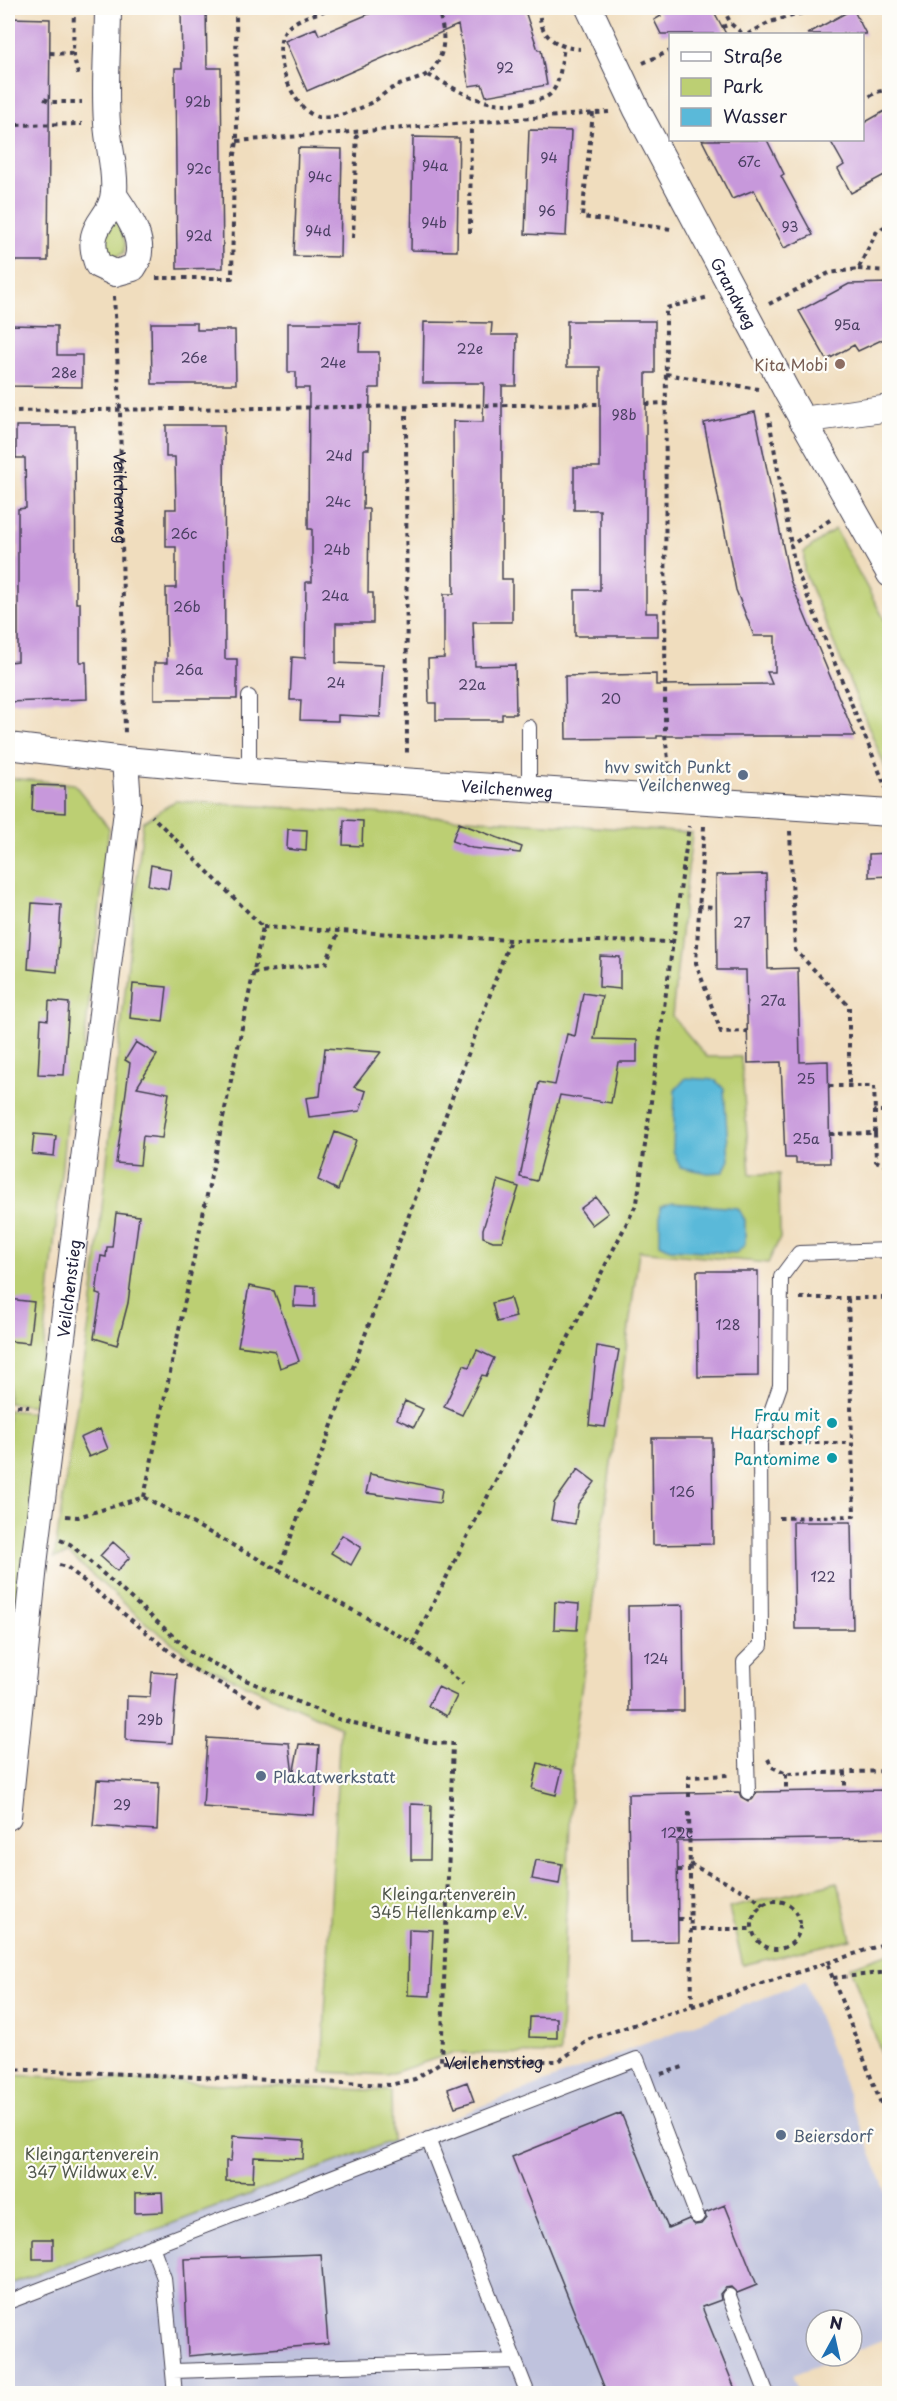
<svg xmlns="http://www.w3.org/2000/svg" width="897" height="2401" viewBox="0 0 897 2401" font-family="'Playpen Sans',sans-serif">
<rect width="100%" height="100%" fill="#fdfcf7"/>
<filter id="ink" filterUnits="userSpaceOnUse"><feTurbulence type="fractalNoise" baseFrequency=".0167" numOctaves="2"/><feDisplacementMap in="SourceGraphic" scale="12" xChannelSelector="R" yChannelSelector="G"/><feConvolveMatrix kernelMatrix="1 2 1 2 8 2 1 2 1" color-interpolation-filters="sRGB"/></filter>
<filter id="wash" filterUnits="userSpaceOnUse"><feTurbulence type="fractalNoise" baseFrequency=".008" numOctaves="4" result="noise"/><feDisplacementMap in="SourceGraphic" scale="24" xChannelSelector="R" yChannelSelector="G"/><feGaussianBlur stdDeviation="1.35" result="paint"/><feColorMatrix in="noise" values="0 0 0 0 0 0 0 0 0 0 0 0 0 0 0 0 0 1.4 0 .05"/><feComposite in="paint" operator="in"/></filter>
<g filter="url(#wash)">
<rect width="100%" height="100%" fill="#f0ddbe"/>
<!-- industrial -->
<path fill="#bfc2dd" d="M805,1982L889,2200V2337L852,2352V2320H816V2356H842L792,2375L799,2393L8,2394V2285L392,2141Z"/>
<!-- green -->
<path fill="#bccf73" stroke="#6f7857" stroke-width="1.5" d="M117,217L125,243L124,253L113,258L103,254L109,219Z
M835,529L889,628V769H886L804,571V552Z
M8,778L74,784L109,828L80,1081L66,1124L38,1406L8,1403Z
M175,801L692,833L672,1016L707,1057H741L750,1174H779L780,1238L768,1263L639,1251L573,1752L560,2054L452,2053L387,2075L322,2072L340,1727L200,1664L146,1623L69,1554L54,1558L91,1311L143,822Z
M8,1410L47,1414L8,1693Z
M838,1882L851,1939L743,1965L729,1908Z
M889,1953H890L889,2074L850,1967Z
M8,2075L391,2091L392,2141L8,2285Z"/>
<!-- water -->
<path fill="#5ab9d9" stroke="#3e6e8a" stroke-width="1.5" d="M686,1078L715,1080L724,1089L729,1160L723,1172L708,1173L680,1167L673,1150L675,1090Z
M672,1203L738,1208L745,1220V1245L736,1253L670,1249L660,1244V1207Z"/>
<g id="blocks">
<!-- building -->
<path fill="#c798db" d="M181,8H206L207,68H221L223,268L177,269L175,68H182Z
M383,8H524L538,50H541L547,85L486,96L482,84L469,86L458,25L307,91L285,41L316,28L319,35Z
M656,8H712L726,34H661L654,20L661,16Z
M853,9L866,34H807Z
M8,18L50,19L48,261H8Z
M890,108V172L851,193L838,169L844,165L830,140H862V124Z
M529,130L571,131L566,236L525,234Z
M413,137L459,138L457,251L411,250Z
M702,140H767L784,174L781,176L813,235L784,248L754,190L732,199Z
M298,148L342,149L340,257L294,256Z
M890,283V336L858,351L854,345L827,360L799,311L849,284Z
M567,321H655V373H646V613H658V636H575V590H600V510H574V467H600V367H567Z
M424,322L492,323L491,335H517L516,386H502V579H512V622H473L475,666L515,665L516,714H502V720H436V703H429L428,659L444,658V594H454L453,421L483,422L484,383H423Z
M151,323H197V330H235L236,384H152Z
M288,323H360L359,352H379V388H370L369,449H364L363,509H369L368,593H373V623H336V663L383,665L380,717L338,715V721L300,720L301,700H290L292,657L305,658L306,582H312V529H308L309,388H296V372H288Z
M8,325L57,326V355H82V387L8,386Z
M755,412L790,580L855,736H657V738L566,739L565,676L656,674V685L772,684L767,672H775V636H754L736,590L704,423Z
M166,425H224L225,659H237V699H154V663H167L166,588H176V547H166V509H176L175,457H166Z
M16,426H75L76,603H80V662H86L87,699L8,702V662L18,661V509L26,508L25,458H16Z
M33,785L65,786V813L32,811Z
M344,820L363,821L362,846L343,845Z
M459,823L522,847L520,853L472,848L452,841Z
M288,829L307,830L306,851L287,849Z
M890,853V876L869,877V854Z
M151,865L171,869L168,889L148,885Z
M766,874L768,969L798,968L800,1062L828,1061L830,1163H796V1158H785L781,1062L748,1063L746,970H717L716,875Z
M32,903L61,905L57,972L28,969Z
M600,956L620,957V989L599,987Z
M133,984L167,987L163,1022L130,1018Z
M583,993L602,996L594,1039L637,1040V1062H618L611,1103L560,1095L537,1181L520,1177L539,1082L555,1085L567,1034L575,1036Z
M49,1001L69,1003L64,1075L38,1074L41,1019L48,1020Z
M136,1042L157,1055L137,1087L169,1093L162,1138L143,1136L140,1165L116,1163L130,1063L125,1060Z
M325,1048L381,1052L354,1087L366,1091L360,1111L309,1117L306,1098L320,1096Z
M335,1132L356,1140L338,1190L318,1180Z
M34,1134L56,1136L54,1156L32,1154Z
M498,1180L519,1187L502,1241H493L483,1237V1229Z
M596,1197L608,1213L592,1225L580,1209Z
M116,1213L139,1216L128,1303L117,1345L94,1338L101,1295L96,1294L101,1256L106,1257L107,1247H112Z
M697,1271H758V1376L698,1377Z
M249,1286L274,1291L299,1361L280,1368L275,1351L238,1346Z
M295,1286L315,1287V1307L294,1306Z
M510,1298L516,1317L497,1322L492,1303Z
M8,1299L34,1302L29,1343L8,1341Z
M597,1346L619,1350L605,1427L589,1425Z
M477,1350L494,1358L486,1376L482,1375L462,1415L444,1407L464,1365L469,1367Z
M405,1401L423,1409L414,1427L397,1419Z
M100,1429L108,1449L89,1457L80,1438Z
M652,1438H712L713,1544L653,1545Z
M578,1469L595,1482L578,1504L575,1524L551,1520L554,1503Z
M370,1474L442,1489L440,1503L366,1493Z
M793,1522H851L853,1629H795Z
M342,1535L361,1547L351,1565L331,1553Z
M113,1542L130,1557L117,1571L100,1556Z
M555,1602L579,1604L577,1630L554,1629Z
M683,1605L684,1711H629L628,1606Z
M152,1672L177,1674L172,1743L126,1740L127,1696L150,1697Z
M438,1687L457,1696L447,1716L428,1706Z
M207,1738L289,1743L293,1775L299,1744L319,1745L314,1815L203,1807Z
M538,1763L562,1770L556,1795L532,1789Z
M97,1780L159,1783L157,1830L93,1826Z
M890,1790V1838L677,1841L678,1941L630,1942L628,1794L739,1792L741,1797L748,1801L753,1799L757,1792Z
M411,1804L431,1805L430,1860H411Z
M536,1860L562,1864L559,1884L532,1879Z
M409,1929L433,1930L430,1996L408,1995Z
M530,2017L557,2018V2038L529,2037Z
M467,2082L474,2101L455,2107L448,2089Z
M621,2113L668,2228L689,2219L695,2225L701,2224L706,2218L705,2213L725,2205L757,2285L737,2293L731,2287L725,2288L720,2294L721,2300L702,2307L737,2394H607L512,2157Z
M233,2136L304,2140L303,2159L254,2157L253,2182L226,2181V2161H231Z
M162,2192L163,2212L135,2213V2193Z
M33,2239H53V2259H33Z
M321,2254L328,2344L188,2356L184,2259Z"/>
</g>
</g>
<g filter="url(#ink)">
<use href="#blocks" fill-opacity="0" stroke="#413e4f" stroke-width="1.5"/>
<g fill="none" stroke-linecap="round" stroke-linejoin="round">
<defs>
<path id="lane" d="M529,727V790
M249,771V697
M748,1792L744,1662L761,1645L760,1443L780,1386L781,1277L799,1253L890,1250
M428,2139L528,2394
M152,2246L164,2278L175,2394
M729,2296L767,2394
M8,2302L637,2059L697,2216
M173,2371L515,2361"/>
<g id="street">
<path d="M108,8C108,45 104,85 107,123C108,146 116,168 114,192C112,222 82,223 98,265L115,273L133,268C150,244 128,216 114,195"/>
<path id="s3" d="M589,8L637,110L787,392L890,574"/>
<path d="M802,420L890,408"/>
<path id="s4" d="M8,746L125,760L249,771L890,813"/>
<path id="s5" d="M8,1817L35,1556L128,803L125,760"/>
</g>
</defs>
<!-- lane casing -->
<use href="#lane" stroke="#413e4f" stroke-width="16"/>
<!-- street casing -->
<use href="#street" stroke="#413e4f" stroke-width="28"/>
<!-- path -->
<g stroke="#413e4f" stroke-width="4" stroke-dasharray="4.5 4.5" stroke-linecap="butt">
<path d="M74,8L73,54L79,78"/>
<path d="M334,8C319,13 294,18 285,31C270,52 293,111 318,117C333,120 361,109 374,101C381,97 386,91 393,88C408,80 427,80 436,65C448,45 443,28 438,8"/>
<path d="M372,8L375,15"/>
<path d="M540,8C537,34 556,48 580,49"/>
<path d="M723,8L731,24L743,34"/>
<path d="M883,8L890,14"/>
<path d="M722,27L731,24"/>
<path d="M748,34L770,22L821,8"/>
<path d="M50,53L73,54"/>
<path d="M643,63L670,51"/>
<path d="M428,75C464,92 483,110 527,102C536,100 546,100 552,92C561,81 561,62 564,48"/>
<path d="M44,99L52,102H82"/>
<path d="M862,101L877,92L890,89"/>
<path d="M593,113L582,217L671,229"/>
<path d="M8,125L82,124"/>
<path d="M237,141L609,112"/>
<path d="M470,233L471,124"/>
<path d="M353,238L357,130"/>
<path d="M858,269L890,271"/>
<path d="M156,278H232L234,161L237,141L236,8"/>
<path id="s1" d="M114,296L120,409L125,736"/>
<path d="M769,304L829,273L858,269L877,231L890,224"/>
<path d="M666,374L758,389"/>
<path d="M646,404L665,403"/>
<path d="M406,406L407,756"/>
<path d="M8,411L600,404"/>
<path d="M768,413L791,545"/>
<path d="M830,520L791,545L795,566L886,788"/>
<path d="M670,775L665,735L666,308L709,297"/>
<path d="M704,826L696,963L721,1032L748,1031"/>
<path d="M790,831L795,950L849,1006V1086"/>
<path d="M698,906L715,907"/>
<path d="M263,927L510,940L675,942"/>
<path d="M253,973L326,963L339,931"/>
<path d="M829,1086H874L875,1111"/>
<path d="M875,1133L876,1161L890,1168"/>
<path d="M830,1134L875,1133V1111H890"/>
<path d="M800,1298H890"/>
<path d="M8,1405L29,1407"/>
<path d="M779,1443H851"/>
<path d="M144,1497L413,1643L637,1203L689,826"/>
<path d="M66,1516L78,1517L144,1497L263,927L152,816"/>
<path d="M779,1518L854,1516L848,1298"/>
<path d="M60,1540L70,1544L191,1652L243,1679L338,1719L434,1743L453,1744L441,2062"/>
<path d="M59,1565L67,1567L186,1665L262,1706"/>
<path d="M278,1572L510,940"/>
<path d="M413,1643L463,1684"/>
<path d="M768,1759L772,1767L786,1774L890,1771"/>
<path d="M845,1772V1791"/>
<path d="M786,1774V1792"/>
<path d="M689,1797V1777L728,1775"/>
<path d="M689,1812L692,2006"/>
<path d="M677,1832H689"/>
<path d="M690,1864L751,1895L763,1905"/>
<path d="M678,1870H690"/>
<circle cx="776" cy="1925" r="24"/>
<path d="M678,1919H690"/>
<path d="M691,1929H753"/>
<path d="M827,1963L890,1942"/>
<path d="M833,1978L890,1972"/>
<path id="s2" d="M8,2069L390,2085L415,2079L441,2062L559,2061L590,2039L827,1963L890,2127"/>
<path d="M661,2074L683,2067"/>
</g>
<!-- lane -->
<use href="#lane" stroke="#fff" stroke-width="14"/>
<!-- street -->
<use href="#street" stroke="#fff" stroke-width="26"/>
</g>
</g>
<!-- markers -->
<circle fill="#8d6e63" stroke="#fdfcf7" stroke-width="2" cx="840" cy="364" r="6"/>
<g fill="#5c6f8a" stroke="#fdfcf7" stroke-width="2">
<circle cx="743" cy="775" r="6"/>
<circle cx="261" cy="1776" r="6"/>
<circle cx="781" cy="2135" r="6"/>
</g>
<g fill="#0f9aa8" stroke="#fdfcf7" stroke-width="2">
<circle cx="832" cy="1423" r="6"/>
<circle cx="832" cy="1458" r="6"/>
</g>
<g text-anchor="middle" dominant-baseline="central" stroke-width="4.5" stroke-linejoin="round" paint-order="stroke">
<!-- number labels -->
<g font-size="14" fill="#4b4063">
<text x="505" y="67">92</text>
<text x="198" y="101">92b</text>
<text x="549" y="157">94</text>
<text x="749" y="161">67c</text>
<text x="435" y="165">94a</text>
<text x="199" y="168">92c</text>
<text x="320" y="176">94c</text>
<text x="547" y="210">96</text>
<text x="434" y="222">94b</text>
<text x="790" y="226">93</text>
<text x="318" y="230">94d</text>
<text x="199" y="235">92d</text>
<text x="847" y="324">95a</text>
<text x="470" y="348">22e</text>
<text x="194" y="357">26e</text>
<text x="333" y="362">24e</text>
<text x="64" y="372">28e</text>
<text x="624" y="414">98b</text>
<text x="339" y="455">24d</text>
<text x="338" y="501">24c</text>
<text x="184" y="533">26c</text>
<text x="337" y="549">24b</text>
<text x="335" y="595">24a</text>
<text x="187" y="606">26b</text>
<text x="189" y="669">26a</text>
<text x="336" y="682">24</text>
<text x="472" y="684">22a</text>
<text x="611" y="698">20</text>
<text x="742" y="922">27</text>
<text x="773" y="1000">27a</text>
<text x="806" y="1078">25</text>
<text x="806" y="1138">25a</text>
<text x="728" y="1324">128</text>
<text x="682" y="1491">126</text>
<text x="823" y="1576">122</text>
<text x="656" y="1658">124</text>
<text x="150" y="1719">29b</text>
<text x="122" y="1804">29</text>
<text x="677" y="1832">122c</text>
</g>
<!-- street labels -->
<g font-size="16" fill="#22223b" stroke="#fdfcf7">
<text stroke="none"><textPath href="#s3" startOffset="320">Grandweg</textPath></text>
<text stroke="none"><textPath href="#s1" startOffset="202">Veilchenweg</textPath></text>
<text stroke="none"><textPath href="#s4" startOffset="501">Veilchenweg</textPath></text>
<text stroke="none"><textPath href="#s5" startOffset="532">Veilchenstieg</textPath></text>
<text stroke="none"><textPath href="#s2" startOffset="492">Veilchenstieg</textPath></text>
</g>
<!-- education labels -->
<g font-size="16" fill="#785e54" stroke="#fdfcf7" text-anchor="end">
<text x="828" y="364">Kita Mobi</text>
</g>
<!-- service labels -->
<g font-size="16" fill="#4e5e75" stroke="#fdfcf7" text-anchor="start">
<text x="731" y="766" text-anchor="end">hvv switch Punkt<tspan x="731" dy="18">Veilchenweg</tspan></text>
<text x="273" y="1776">Plakatwerkstatt</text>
<text x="793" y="2135">Beiersdorf</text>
</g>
<!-- culture labels -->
<g font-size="16" fill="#0d838f" stroke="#fdfcf7" text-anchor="end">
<text x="820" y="1414">Frau mit<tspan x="820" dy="18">Haarschopf</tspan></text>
<text x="820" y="1458">Pantomime</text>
</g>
<!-- park labels -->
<g font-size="16" fill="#50564c" stroke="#fdfcf7">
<text x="449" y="1893">Kleingartenverein<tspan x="449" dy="18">345 Hellenkamp e.V.</tspan></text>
<text x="92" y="2153">Kleingartenverein<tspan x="92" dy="18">347 Wildwux e.V.</tspan></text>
</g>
</g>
<!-- margin -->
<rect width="897" height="2401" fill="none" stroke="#fdfcf7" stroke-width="30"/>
<!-- legend -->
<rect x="669" y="33" width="195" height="108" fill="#fdfcf7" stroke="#a5a5ac" stroke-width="1.5"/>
<rect x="681" y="52" width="30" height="9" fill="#ffffff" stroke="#a5a5ac" stroke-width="1.5"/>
<text x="723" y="63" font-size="18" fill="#22223b">Straße</text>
<rect x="681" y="78" width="30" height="18" fill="#bccf73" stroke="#a5a5ac" stroke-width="1.5"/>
<text x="723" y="93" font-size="18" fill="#22223b">Park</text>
<rect x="681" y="108" width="30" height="18" fill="#5ab9d9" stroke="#a5a5ac" stroke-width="1.5"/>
<text x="723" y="123" font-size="18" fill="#22223b">Wasser</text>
<!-- north arrow -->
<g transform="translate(834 2338) rotate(8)"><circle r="28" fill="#fdfcf7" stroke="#a5a5ac" stroke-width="1.5"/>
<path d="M0-4.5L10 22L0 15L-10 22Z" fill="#1f6fb2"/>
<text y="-9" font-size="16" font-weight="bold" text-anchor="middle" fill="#22223b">N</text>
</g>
</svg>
